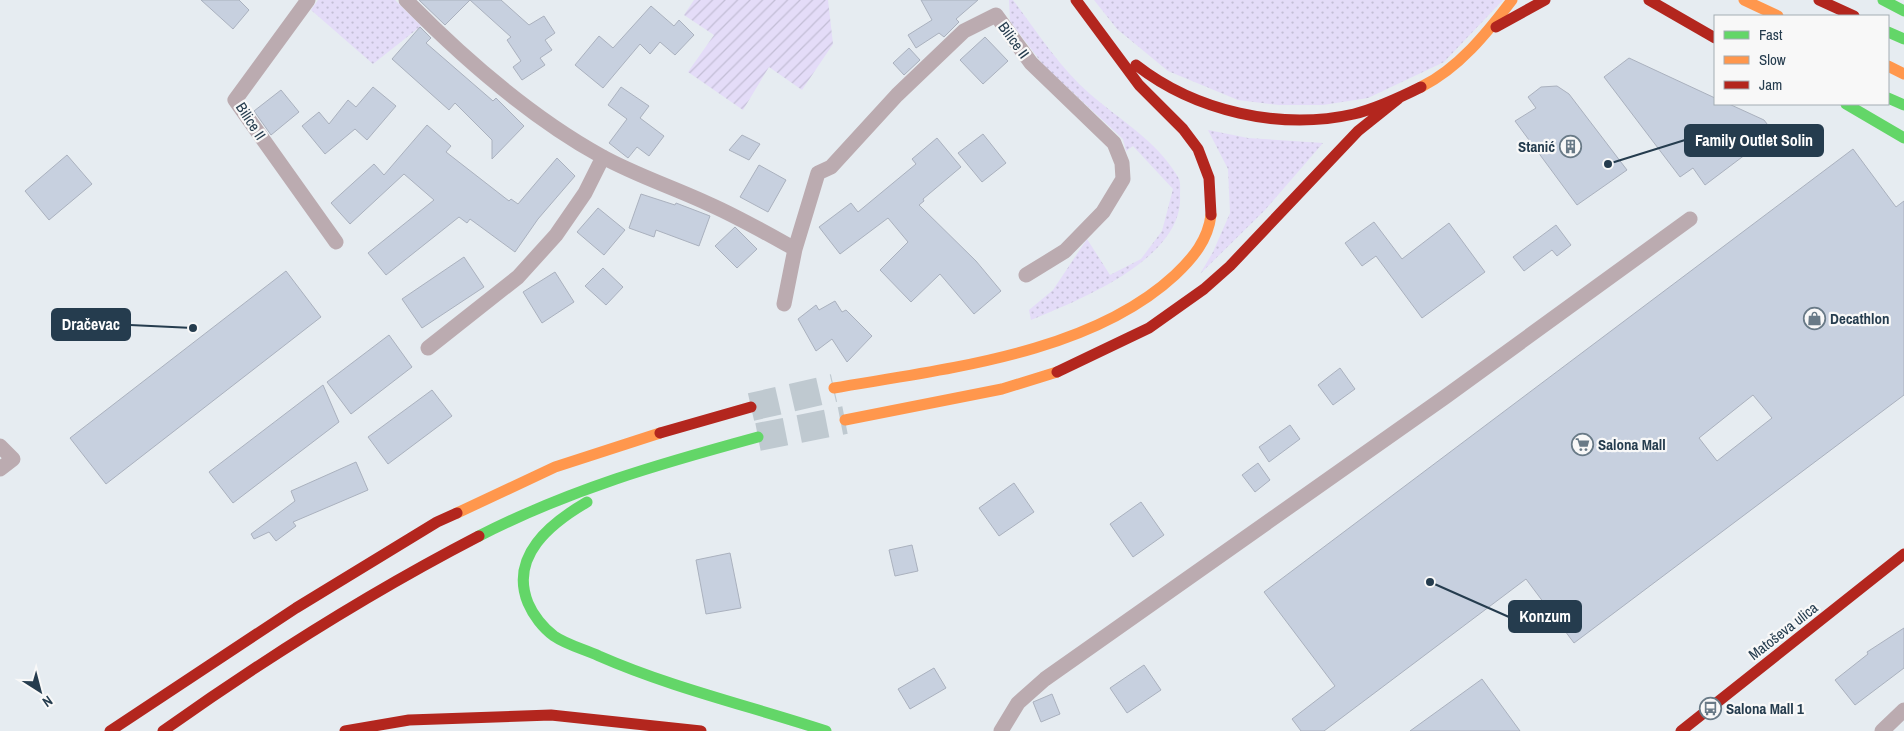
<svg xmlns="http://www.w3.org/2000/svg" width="1904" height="731" viewBox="0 0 1904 731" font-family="'Archivo Narrow',sans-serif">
<defs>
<pattern id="grass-dots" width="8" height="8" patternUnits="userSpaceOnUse" patternTransform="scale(1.25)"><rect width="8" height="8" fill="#e4dcf8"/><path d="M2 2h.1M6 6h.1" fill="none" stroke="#c3bed6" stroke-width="1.8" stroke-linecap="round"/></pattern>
<pattern id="garden-furrows" width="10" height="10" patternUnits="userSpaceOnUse" patternTransform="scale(1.25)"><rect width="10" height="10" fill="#e4dcf8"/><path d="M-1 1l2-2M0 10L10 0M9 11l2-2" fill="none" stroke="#c3bed6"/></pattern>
</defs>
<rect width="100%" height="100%" fill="#e6ecf1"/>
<!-- grass -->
<path fill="url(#grass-dots)" d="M318,0H395L421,26L373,64L311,10Z
M1009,0H1013C1037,32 1060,68 1090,94C1120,120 1157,141 1178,177C1181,181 1180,190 1180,195C1184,259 1079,300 1031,320L1029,310L1053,290L1087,239L1110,275L1141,259L1162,231L1173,189L1133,146L1126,151L1123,139L1044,66L1010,21Z
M1094,0H1503L1444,62L1368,98L1323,105H1279L1238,100L1168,71L1117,29Z
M1208,130L1248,138L1323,143L1265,210L1200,274L1213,252L1230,213L1228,169Z"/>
<!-- garden -->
<path fill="url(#garden-furrows)" d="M694,0H828L833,44L802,90L769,67L743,110L688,72L714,35L684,15Z"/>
<!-- building -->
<path fill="#c7d0df" stroke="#aab1be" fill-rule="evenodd" d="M201,0H239L249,10L233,29Z
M419,0H501L529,25L544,16L555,33L545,40L552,50L540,58L545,65L522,80L513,67L521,61L507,40L511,37L470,0L445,25Z
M921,0H978L956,19L959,22L944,37L939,33L916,48L908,35L932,20Z
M651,6L674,26L679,20L694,35L675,55L660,42L650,54L640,44L603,88L575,65L599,36L613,48Z
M420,27L431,38L426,43L493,101L496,98L524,126L492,159V140L455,103L449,110L392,59Z
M985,37L1008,61L983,84L960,60Z
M909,48L920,60L904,75L893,63Z
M1629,58L1715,98V104H1729L1764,120L1774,133L1705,185L1693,168L1680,177L1604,77Z
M1557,86L1569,94L1627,170L1577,205L1515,121L1536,108L1528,97L1541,87Z
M373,87L396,106L367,140L355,129L325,154L302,126L319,112L329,124L348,100L356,107Z
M621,87L649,106L640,118L664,136L649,156L637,147L628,158L609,143L627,119L608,105Z
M281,90L299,112L271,135L254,111Z
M427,125L451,146L446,152L509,201L511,199L518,204L557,158L575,176L538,219L515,252L470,219L467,223L459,217L386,275L368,253L434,200L404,174L350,224L331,203L374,164L384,175Z
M983,134L1006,163L982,182L958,153Z
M742,135L760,144L749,160L729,150Z
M937,138L961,167L923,199L924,201L919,205L976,261L1001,291L974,314L940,274L911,302L880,270L908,242L888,218L840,254L819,227L851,203L858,212L916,164L912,159Z
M1853,149L1896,207L1904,201V395L1574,643L1526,579L1324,731H1301L1292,719L1335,686L1264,592ZM1753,395L1772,418L1717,461L1699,438Z
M67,155L92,184L49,220L25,191Z
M759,165L786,180L768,212L740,197Z
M641,194L675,205L676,203L710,216L699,246L656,230L654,237L629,228Z
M598,208L625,230L604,255L577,232Z
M1374,222L1402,259L1449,223L1485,272L1422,318L1376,256L1362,266L1345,243Z
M1556,225L1571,245L1557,256L1552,250L1524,271L1513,257Z
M735,227L757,249L737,268L715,246Z
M464,257L484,287L422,328L402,299Z
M603,268L623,287L606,305L585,286Z
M286,271L321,317L106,484L70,438Z
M555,272L574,302L542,323L523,292Z
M835,301L842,312L846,310L872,336L847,362L832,339L816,351L798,319L816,305L819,310Z
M389,335L412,367L351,414L327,382Z
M1340,368L1355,389L1333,405L1318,385Z
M323,385L339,422L233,503L209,472Z
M432,390L452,416L388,464L368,437Z
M1290,425L1300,439L1269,462L1259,447Z
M356,462L368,490L293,522L296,526L276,541L269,532L254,539L251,534L295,501L291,491Z
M1258,463L1270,480L1255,492L1242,475Z
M1014,483L1034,512L999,536L979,508Z
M1141,502L1164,535L1133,557L1110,524Z
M912,545L918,571L895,576L889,550Z
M730,553L741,608L706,614L696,560Z
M1904,628V668L1855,705L1835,680L1868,654L1867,652Z
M1144,665L1161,690L1127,713L1110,688Z
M934,668L946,688L910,709L898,689Z
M1482,679L1520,731H1410Z
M1052,694L1060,714L1041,722L1033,702Z"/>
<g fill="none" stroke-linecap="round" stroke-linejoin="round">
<!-- highway-tunnel -->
<path stroke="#bfc9d0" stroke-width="28" stroke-dasharray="28 14" stroke-linecap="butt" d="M751,407L834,388
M758,437L845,420"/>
<!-- street -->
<path stroke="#bbabb0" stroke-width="15" d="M308,0L235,100L336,242
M406,0C463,58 529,116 601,156C635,175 675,188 711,205C740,218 768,234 795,249
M784,304L795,249L818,173L831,167L897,95L964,31L996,15L1031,63L1114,143L1122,163L1123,179L1103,212L1065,251L1026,275
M428,348L518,277L556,235L585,193L603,157
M0,446L13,459L0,469
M1001,731L1018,703L1045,679L1445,397L1690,219
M1882,731L1904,710"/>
<!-- fast -->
<path stroke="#63d668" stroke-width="11" d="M1883,0L1904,11
M1888,32L1904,39
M1888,98L1904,105
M1846,104L1904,138
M587,502C551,523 509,556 528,603C533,615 543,628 554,636C567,645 584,649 599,656C672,688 750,706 826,731
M479,536C571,489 659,464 758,437"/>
<!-- slow -->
<path stroke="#ff974d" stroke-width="11" d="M1744,0L1778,16
M1888,66L1904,74
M1421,87C1459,68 1487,33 1512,0
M834,388C944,369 1090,354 1175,275C1193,258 1208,240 1211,215
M845,420L1002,389L1057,372
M457,513L555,467L660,433"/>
<!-- jam -->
<path stroke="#b3261e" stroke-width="11" d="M1076,0L1139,85L1183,129L1198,149L1209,178L1211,215
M1649,0L1715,38
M1819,0L1854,16
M1496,27L1545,0
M1136,65C1195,111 1280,131 1354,114C1378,108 1399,98 1421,87
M1057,372L1149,328L1204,289L1230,266L1358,131L1398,99
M660,433L751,407
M110,731L296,608L437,522L457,513
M163,731C263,660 369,593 479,536
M345,731L409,720L551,715L701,731
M1681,731L1904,554"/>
</g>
<!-- icons -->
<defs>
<symbol id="building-ring" viewBox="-11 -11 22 22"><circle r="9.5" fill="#f8f8f8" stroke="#697a87" stroke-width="1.5"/><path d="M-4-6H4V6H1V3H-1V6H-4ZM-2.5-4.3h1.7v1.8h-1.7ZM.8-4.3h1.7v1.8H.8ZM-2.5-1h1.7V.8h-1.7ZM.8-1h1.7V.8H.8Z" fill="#697a87"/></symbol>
<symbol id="shop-ring" viewBox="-11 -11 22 22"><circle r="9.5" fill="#f8f8f8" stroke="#697a87" stroke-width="1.5"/><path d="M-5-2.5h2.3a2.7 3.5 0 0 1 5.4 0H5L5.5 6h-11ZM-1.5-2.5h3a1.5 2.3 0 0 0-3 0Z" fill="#697a87"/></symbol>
<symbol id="supermarket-ring" viewBox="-11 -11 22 22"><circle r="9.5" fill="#f8f8f8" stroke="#697a87" stroke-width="1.5"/><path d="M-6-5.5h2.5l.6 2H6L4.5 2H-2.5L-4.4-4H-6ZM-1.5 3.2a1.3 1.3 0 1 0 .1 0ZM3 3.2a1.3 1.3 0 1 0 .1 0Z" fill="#697a87"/></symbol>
<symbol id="bus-ring" viewBox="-11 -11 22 22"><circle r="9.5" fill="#f8f8f8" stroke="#697a87" stroke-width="1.5"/><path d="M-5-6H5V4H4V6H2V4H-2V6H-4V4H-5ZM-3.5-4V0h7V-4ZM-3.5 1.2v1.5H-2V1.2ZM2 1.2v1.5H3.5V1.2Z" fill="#697a87"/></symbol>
</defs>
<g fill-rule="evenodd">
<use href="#building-ring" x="1558" y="134" width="25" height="25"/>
<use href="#shop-ring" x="1802" y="306" width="25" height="25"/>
<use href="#supermarket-ring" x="1570" y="432" width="25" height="25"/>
<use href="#bus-ring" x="1698" y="696" width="25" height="25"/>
</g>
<g text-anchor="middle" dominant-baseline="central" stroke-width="4.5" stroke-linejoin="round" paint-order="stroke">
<!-- street labels -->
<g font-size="15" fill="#253c4e" stroke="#f8f8f8">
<text transform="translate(1014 40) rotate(54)">Bilice II</text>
<text transform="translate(251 121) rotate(57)">Bilice II</text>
<text transform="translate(1783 631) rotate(-38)">Matoševa ulica</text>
</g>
<!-- poi labels -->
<g font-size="15" font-weight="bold" fill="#253c4e" stroke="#f8f8f8" text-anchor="start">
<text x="1555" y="146" text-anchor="end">Stanić</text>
<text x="1830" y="318">Decathlon</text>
<text x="1598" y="444">Salona Mall</text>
<text x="1726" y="708">Salona Mall 1</text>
</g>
</g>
<!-- callouts -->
<path fill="none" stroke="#253c4e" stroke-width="2" d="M1608 164L1685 140M193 328L130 325M1430 582L1509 617"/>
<g fill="#253c4e" stroke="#f8f8f8" stroke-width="2">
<circle cx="1608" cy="164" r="5"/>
<circle cx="193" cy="328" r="5"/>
<circle cx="1430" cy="582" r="5"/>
</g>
<g fill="#253c4e" stroke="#253c4e" stroke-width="2">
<rect x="1685" y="125" width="138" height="31" rx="5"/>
<rect x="52" y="309" width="78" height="31" rx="5"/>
<rect x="1509" y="601" width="72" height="31" rx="5"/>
</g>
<g font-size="16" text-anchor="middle" font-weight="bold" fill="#fff">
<text x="1754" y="146">Family Outlet Solin</text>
<text x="91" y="330">Dračevac</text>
<text x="1545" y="622">Konzum</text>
</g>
<!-- legend -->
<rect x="1714" y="15" width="175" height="90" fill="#f8f8f8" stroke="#a4adb4"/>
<rect x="1724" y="31" width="25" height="8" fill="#63d668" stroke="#a4adb4"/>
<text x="1759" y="40" font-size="15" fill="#253c4e">Fast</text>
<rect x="1724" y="56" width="25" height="8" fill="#ff974d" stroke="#a4adb4"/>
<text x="1759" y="65" font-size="15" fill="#253c4e">Slow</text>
<rect x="1724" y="81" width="25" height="8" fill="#b3261e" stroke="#a4adb4"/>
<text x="1759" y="90" font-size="15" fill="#253c4e">Jam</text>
<!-- north arrow -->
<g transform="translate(40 691) rotate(144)" stroke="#f8f8f8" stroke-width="4" paint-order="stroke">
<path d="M0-4L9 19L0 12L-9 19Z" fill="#253c4e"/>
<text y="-8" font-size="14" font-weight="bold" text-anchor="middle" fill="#253c4e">N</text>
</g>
</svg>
